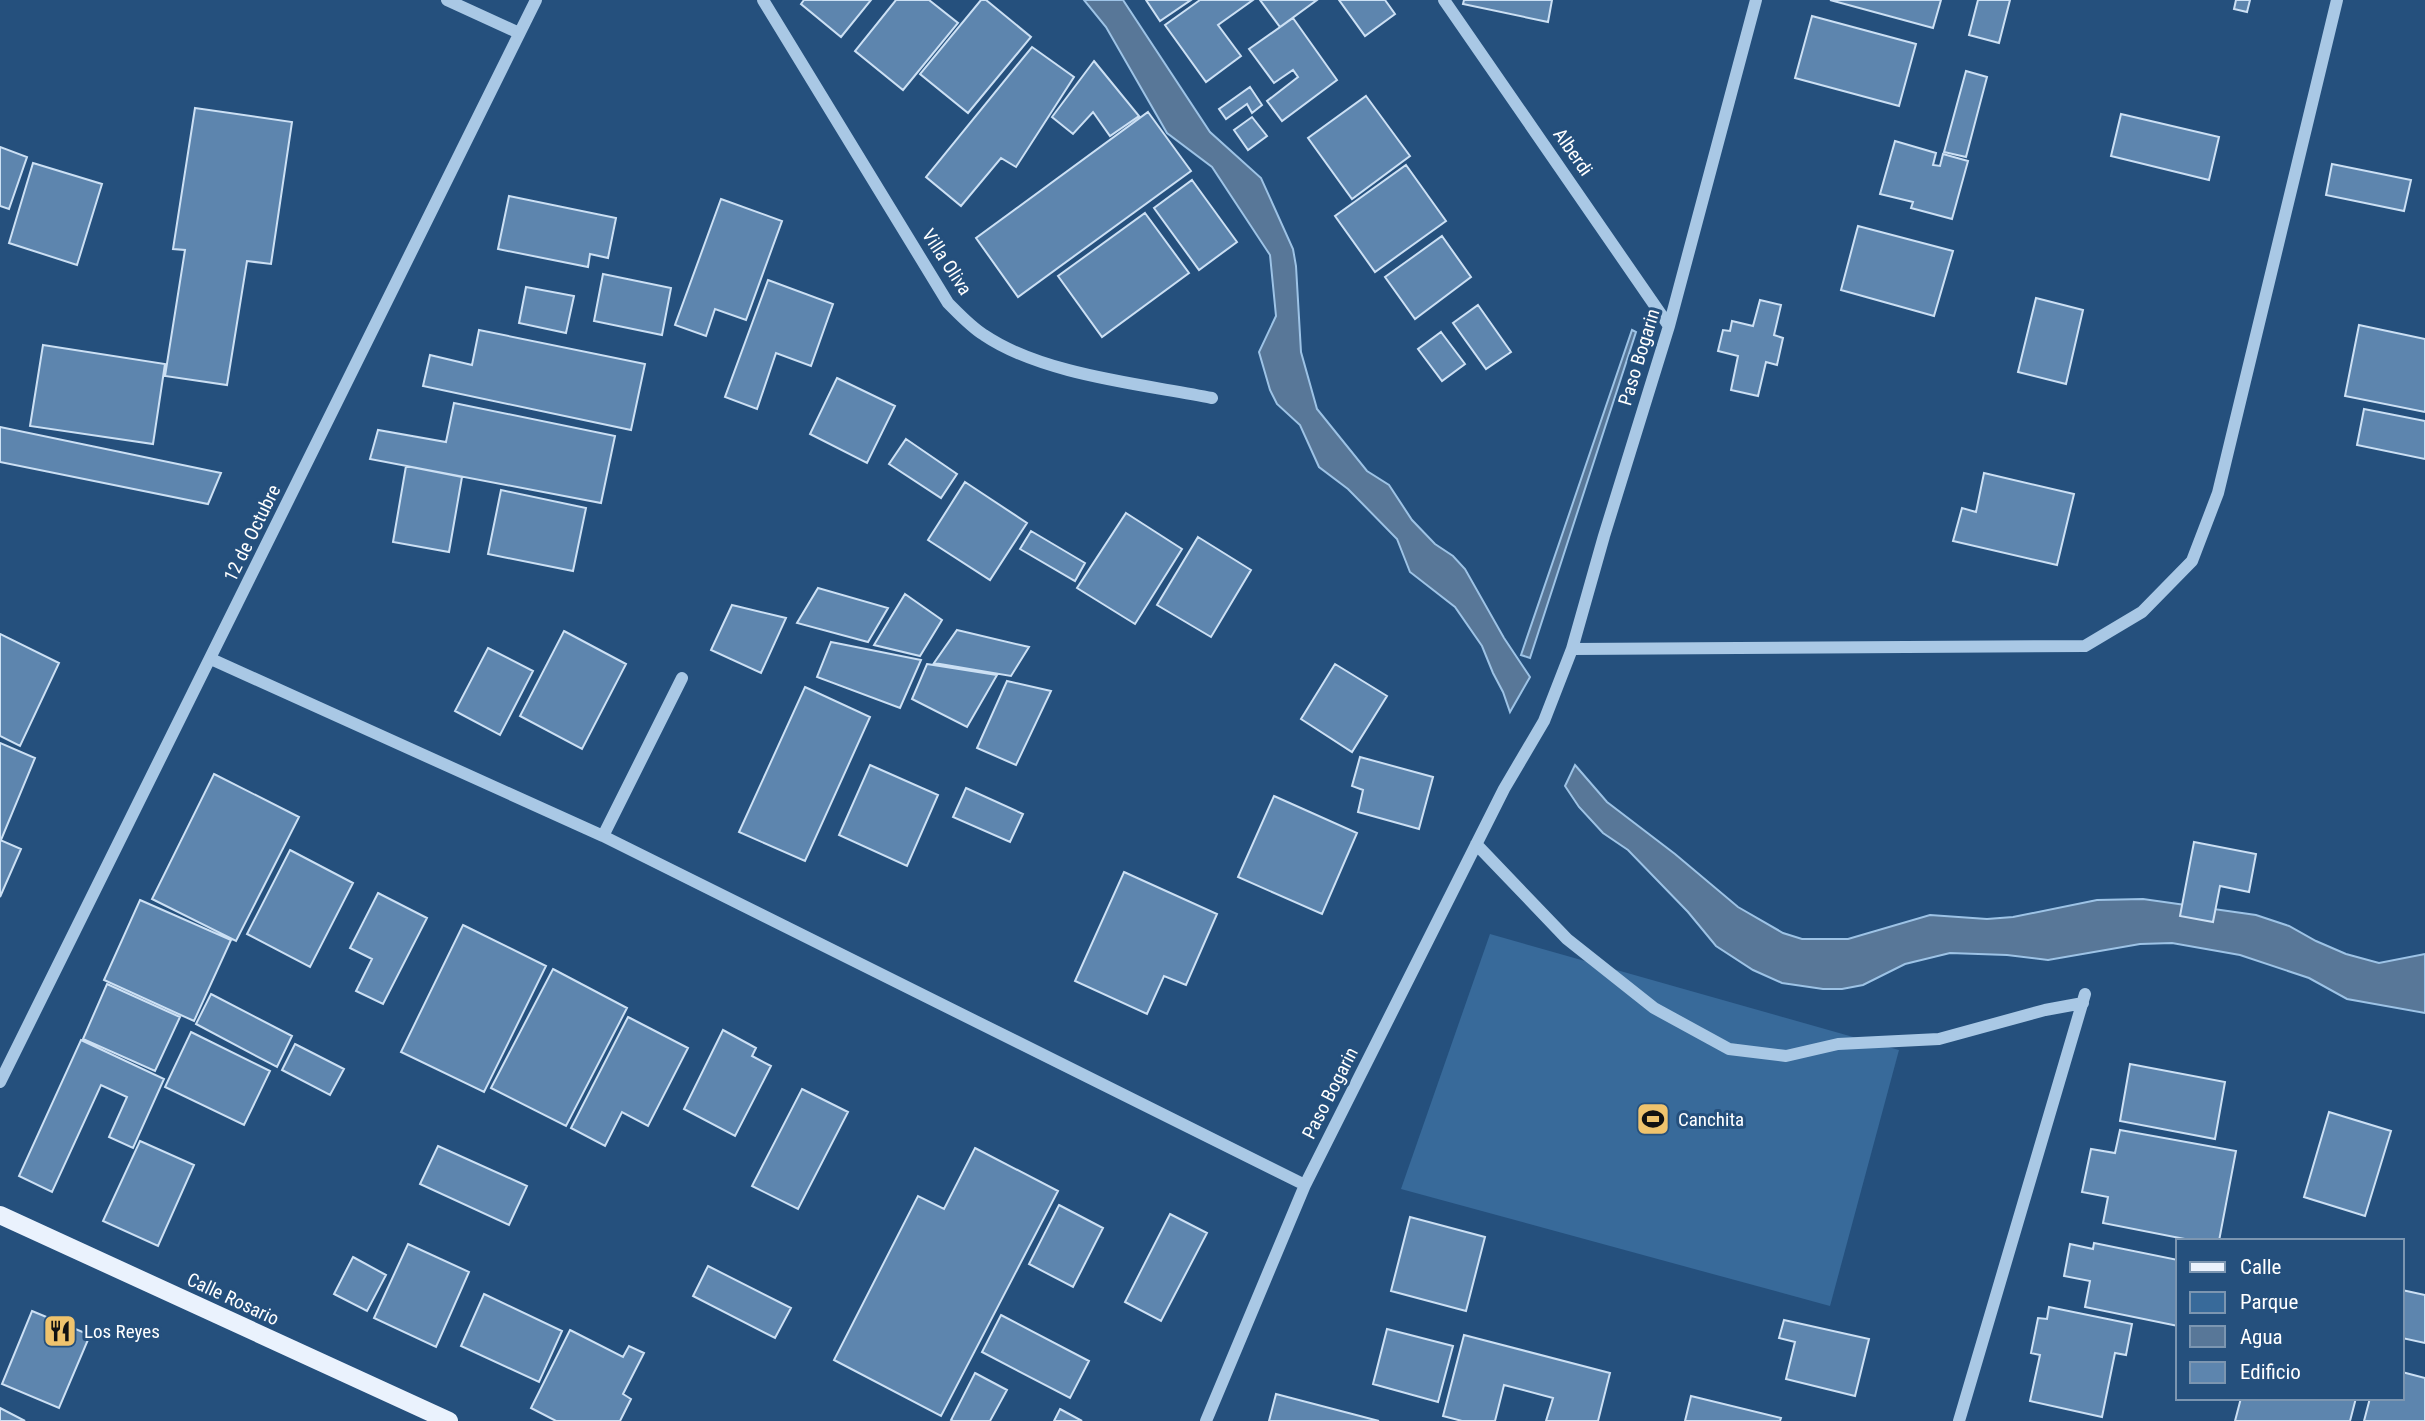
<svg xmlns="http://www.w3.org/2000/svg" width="2425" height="1421" viewBox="0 0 2425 1421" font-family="'Roboto Condensed',sans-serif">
<rect width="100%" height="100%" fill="#25507d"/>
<!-- green -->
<path fill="#386a9a" d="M1490,934L1899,1050L1830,1306L1401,1189Z"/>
<!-- water -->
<path fill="#587798" stroke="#9dc3e6" stroke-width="2" d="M1084,0H1123L1210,132L1261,178L1293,249L1296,266L1301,352L1317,409L1367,471L1389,485L1412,520L1435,544L1453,556L1465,569L1504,638L1530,677L1510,712L1503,692L1493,673L1482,646L1455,607L1410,572L1397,539L1348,489L1319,467L1300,425L1277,404L1270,390L1259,352L1276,316L1270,255L1212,167L1167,133L1106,27Z
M1632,330L1636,332L1530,658L1521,655Z
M1575,765L1607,802L1675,854L1738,907L1783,933L1802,939H1848L1930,915L1987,919L2013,917L2097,900L2143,899L2256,915L2289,926L2316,941L2346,954L2379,963L2425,954V1013L2347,999L2309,978L2240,955L2172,943L2140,944L2048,960L2007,955L1950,953L1905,964L1863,985L1842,989H1823L1782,983L1753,970L1716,946L1688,912L1628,850L1603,833L1579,807L1565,786Z"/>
<!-- building -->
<path fill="#5d85ae" stroke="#cce0f4" stroke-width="2" d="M804,0H871L841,37L801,4Z
M896,0H929L958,23L903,90L855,51Z
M981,0H986L1031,37L968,113L920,74Z
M1146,0H1191L1160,21Z
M1200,0H1253L1218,25L1241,56L1206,82L1165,25Z
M1260,0H1317L1280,27Z
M1339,0H1385L1395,14L1365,36Z
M1464,0H1552L1548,22L1463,4Z
M1830,0H1941L1933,28Z
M1978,0H2010L1999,43L1969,35Z
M2236,0H2250L2247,12L2234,9Z
M1812,16L1916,44L1899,106L1795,78Z
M1293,18L1337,80L1282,121L1267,101L1298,77L1293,70L1274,83L1249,49Z
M1032,47L1074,77L1016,167L1001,158L961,206L926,177Z
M1094,61L1139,116L1110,136L1093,112L1073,134L1052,117Z
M1966,71L1987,77L1966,157L1944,152Z
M1250,87L1262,105L1252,113L1247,104L1226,119L1219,109Z
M1366,96L1410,156L1352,199L1308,138Z
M195,108L292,122L271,264L247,261L227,385L165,376L185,250L173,249Z
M1148,112L1191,171L1018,297L976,238Z
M2121,114L2219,137L2209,180L2111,156Z
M1252,117L1267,136L1248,150L1234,130Z
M1895,141L1936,153L1933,165L1940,166L1943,154L1968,161L1952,219L1911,208L1913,202L1880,194Z
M0,147L27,157L9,209L0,206Z
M33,163L102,184L77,265L9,243Z
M2332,164L2411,180L2404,211L2326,195Z
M1406,165L1446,221L1375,272L1335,216Z
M1192,180L1237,242L1199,270L1154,208Z
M509,196L616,218L608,258L590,254L588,267L498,249Z
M721,199L782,221L746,320L715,309L706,336L675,325Z
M1145,213L1189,273L1102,337L1058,276Z
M1858,226L1953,251L1934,316L1841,290Z
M1442,236L1471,277L1415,319L1385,277Z
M603,274L671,288L662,335L594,321Z
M768,280L833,304L811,366L776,353L757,409L725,397Z
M526,287L574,296L566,333L519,323Z
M2036,298L2083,310L2066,384L2018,372Z
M1760,300L1781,305L1774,335L1783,338L1777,365L1766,362L1758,396L1731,390L1738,356L1718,351L1723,330L1730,331L1732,321L1753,326Z
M1478,305L1511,352L1486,369L1453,323Z
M2359,325L2425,339V412L2345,396Z
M479,330L645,364L631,430L423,386L430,355L472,365Z
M1441,332L1465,364L1442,381L1418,349Z
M43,345L165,364L153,444L30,426Z
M837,378L895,406L867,463L810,434Z
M454,403L615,436L601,503L370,459L378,430L446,442Z
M2364,409L2425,421V459L2357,445Z
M0,427L221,473L208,504L0,462Z
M906,439L957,474L941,498L889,464Z
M406,466L462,477L449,552L393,542Z
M1984,473L2074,494L2057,565L1953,541L1962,508L1976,512Z
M965,482L1027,523L990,580L928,540Z
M501,490L586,508L573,571L488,554Z
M1126,513L1182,549L1135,624L1077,588Z
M1031,531L1085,563L1075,581L1020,549Z
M1198,537L1251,570L1211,637L1157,605Z
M818,588L888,608L868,642L797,623Z
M905,594L942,620L920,656L874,645Z
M732,605L786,618L761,673L711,650Z
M957,630L1029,647L1011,676L934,663Z
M564,631L626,664L582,749L520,716Z
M0,634L59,663L20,746L0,736Z
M831,642L921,660L900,708L817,677Z
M488,648L533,671L500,735L455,711Z
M927,664L997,675L967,727L912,699Z
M1335,664L1387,696L1352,752L1301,719Z
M1007,681L1051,691L1016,765L977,748Z
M805,687L870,717L805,861L739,832Z
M0,743L35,758L1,840L0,839Z
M1360,757L1433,777L1419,829L1358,812L1363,790L1352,786Z
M870,765L938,795L907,866L839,835Z
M214,774L299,817L236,941L152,899Z
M966,788L1023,814L1010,842L953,817Z
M1274,796L1357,833L1322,914L1238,877Z
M0,840L21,849L0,897Z
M2194,842L2256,854L2249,892L2220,886L2213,922L2180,916Z
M290,850L353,883L310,967L247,934Z
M1124,872L1217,914L1186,985L1164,976L1147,1014L1075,981Z
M378,893L427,918L383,1004L356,991L372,959L350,948Z
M140,900L231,940L194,1021L104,980Z
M463,925L546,966L484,1092L401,1052Z
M553,969L627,1008L566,1126L491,1088Z
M107,984L180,1017L155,1071L83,1039Z
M211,994L292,1036L277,1067L196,1024Z
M628,1017L688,1048L648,1126L622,1112L605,1146L571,1128Z
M723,1030L756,1048L752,1056L771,1066L735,1136L684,1109Z
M191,1032L270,1071L244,1125L165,1087Z
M81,1040L164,1079L133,1148L109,1137L127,1097L101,1085L52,1192L19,1176Z
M295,1044L344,1069L330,1095L282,1070Z
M2130,1064L2225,1082L2215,1139L2120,1121Z
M802,1089L848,1112L798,1209L752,1186Z
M2329,1112L2391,1131L2365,1216L2304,1197Z
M2120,1130L2236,1151L2219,1241H2195L2103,1223L2108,1197L2082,1192L2091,1149L2115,1153Z
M140,1141L194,1165L158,1246L103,1221Z
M438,1146L527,1186L509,1225L420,1184Z
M975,1148L1058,1191L941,1416L834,1360L918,1196L944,1209Z
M1059,1205L1103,1228L1073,1287L1029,1264Z
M1170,1214L1207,1233L1161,1321L1125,1302Z
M1410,1217L1485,1237L1466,1311L1391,1291Z
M2094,1243L2178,1260V1326L2085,1307L2090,1281L2064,1276L2070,1244L2093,1249Z
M408,1244L469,1272L436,1347L374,1318Z
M353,1257L386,1275L367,1311L334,1294Z
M708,1266L791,1308L775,1338L693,1296Z
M2402,1290L2425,1295V1343L2402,1338Z
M484,1294L562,1331L539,1382L461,1346Z
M2049,1307L2132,1324L2126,1355L2115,1353L2102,1417L2030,1401L2040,1355L2031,1353L2038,1318L2047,1319Z
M32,1311L90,1335L59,1408L2,1384Z
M1001,1315L1089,1361L1070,1398L982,1352Z
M1784,1320L1869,1339L1855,1396L1786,1379L1795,1342L1779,1338Z
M1387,1329L1453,1346L1438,1402L1373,1384Z
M570,1330L623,1357L629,1346L644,1353L623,1394L631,1399L620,1421H556L531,1408Z
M1464,1335L1610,1373L1598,1421H1546L1553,1398L1504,1385L1495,1421H1462L1443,1416Z
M2402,1372L2425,1378V1421H2364L2370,1398H2402Z
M975,1373L1007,1390L990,1421H953L951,1420Z
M1276,1394L1379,1421H1269Z
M1691,1396L1781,1418L1780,1421H1685Z
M2241,1398H2356L2350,1421H2235Z
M0,1408L25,1421H0Z
M1060,1409L1082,1421H1054Z"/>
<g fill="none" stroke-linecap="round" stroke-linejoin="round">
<!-- minor -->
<path stroke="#a9c8e5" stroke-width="12" d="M447,0L519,33
M763,0L948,303C959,314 971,327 984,335C1043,375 1142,384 1212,398
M1444,0L1669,326
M1572,649L2085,646L2142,612L2192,561L2218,493L2337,0
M211,659L603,836L1305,1185
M603,836L682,678
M1476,844L1567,939L1654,1008L1729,1049L1786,1056L1838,1044L1939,1039L2045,1010L2083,1003
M0,1082L536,0
M1206,1421L1305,1185L1504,789L1544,721L1572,649L1604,536L1669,326L1756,0
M1959,1421L2085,994"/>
<!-- major -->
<path stroke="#eaf2fd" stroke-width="18" d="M0,1215L449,1421"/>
</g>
<!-- icons -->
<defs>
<symbol id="stadium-square" viewBox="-11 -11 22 22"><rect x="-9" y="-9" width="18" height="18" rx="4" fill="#efc36d" stroke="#25507d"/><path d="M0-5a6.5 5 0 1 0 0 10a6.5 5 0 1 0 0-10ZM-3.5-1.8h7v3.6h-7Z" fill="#111"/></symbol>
<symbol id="restaurant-square" viewBox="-11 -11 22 22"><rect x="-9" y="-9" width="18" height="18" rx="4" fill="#efc36d" stroke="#25507d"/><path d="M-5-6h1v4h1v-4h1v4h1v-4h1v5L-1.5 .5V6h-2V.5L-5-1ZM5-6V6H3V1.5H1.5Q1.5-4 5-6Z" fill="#111"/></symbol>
</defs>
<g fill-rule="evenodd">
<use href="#stadium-square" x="1634" y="1100" width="38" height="38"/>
<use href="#restaurant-square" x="41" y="1312" width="38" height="38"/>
</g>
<g text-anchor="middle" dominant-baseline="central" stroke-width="6" stroke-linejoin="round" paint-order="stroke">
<!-- street labels -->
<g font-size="19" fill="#fff" stroke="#25507d">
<text transform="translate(1573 152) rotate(55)">Alberdi</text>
<text transform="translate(947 262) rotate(57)">Villa Oliva</text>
<text transform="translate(1639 357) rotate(-73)">Paso Bogarin</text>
<text transform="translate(252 533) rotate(-64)">12 de Octubre</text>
<text transform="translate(1330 1093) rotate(-63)">Paso Bogarin</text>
<text transform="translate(233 1299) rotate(25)">Calle Rosario</text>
</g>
<!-- poi labels -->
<g font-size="19" fill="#fff" stroke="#25507d" text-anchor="start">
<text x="1678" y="1119">Canchita</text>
<text x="84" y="1331">Los Reyes</text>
</g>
</g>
<!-- legend -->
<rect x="2176" y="1239" width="228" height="161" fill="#25507d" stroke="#7c96b1" stroke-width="2"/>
<rect x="2190" y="1262" width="35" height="10" fill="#eaf2fd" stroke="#7c96b1" stroke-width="2"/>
<text x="2240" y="1274" font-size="21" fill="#ffffff">Calle</text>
<rect x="2190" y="1292" width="35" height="21" fill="#386a9a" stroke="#7c96b1" stroke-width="2"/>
<text x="2240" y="1309" font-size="21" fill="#ffffff">Parque</text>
<rect x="2190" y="1326" width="35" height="21" fill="#587798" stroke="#7c96b1" stroke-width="2"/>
<text x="2240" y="1344" font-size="21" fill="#ffffff">Agua</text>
<rect x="2190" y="1362" width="35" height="21" fill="#5d85ae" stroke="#7c96b1" stroke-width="2"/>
<text x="2240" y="1379" font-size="21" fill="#ffffff">Edificio</text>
</svg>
